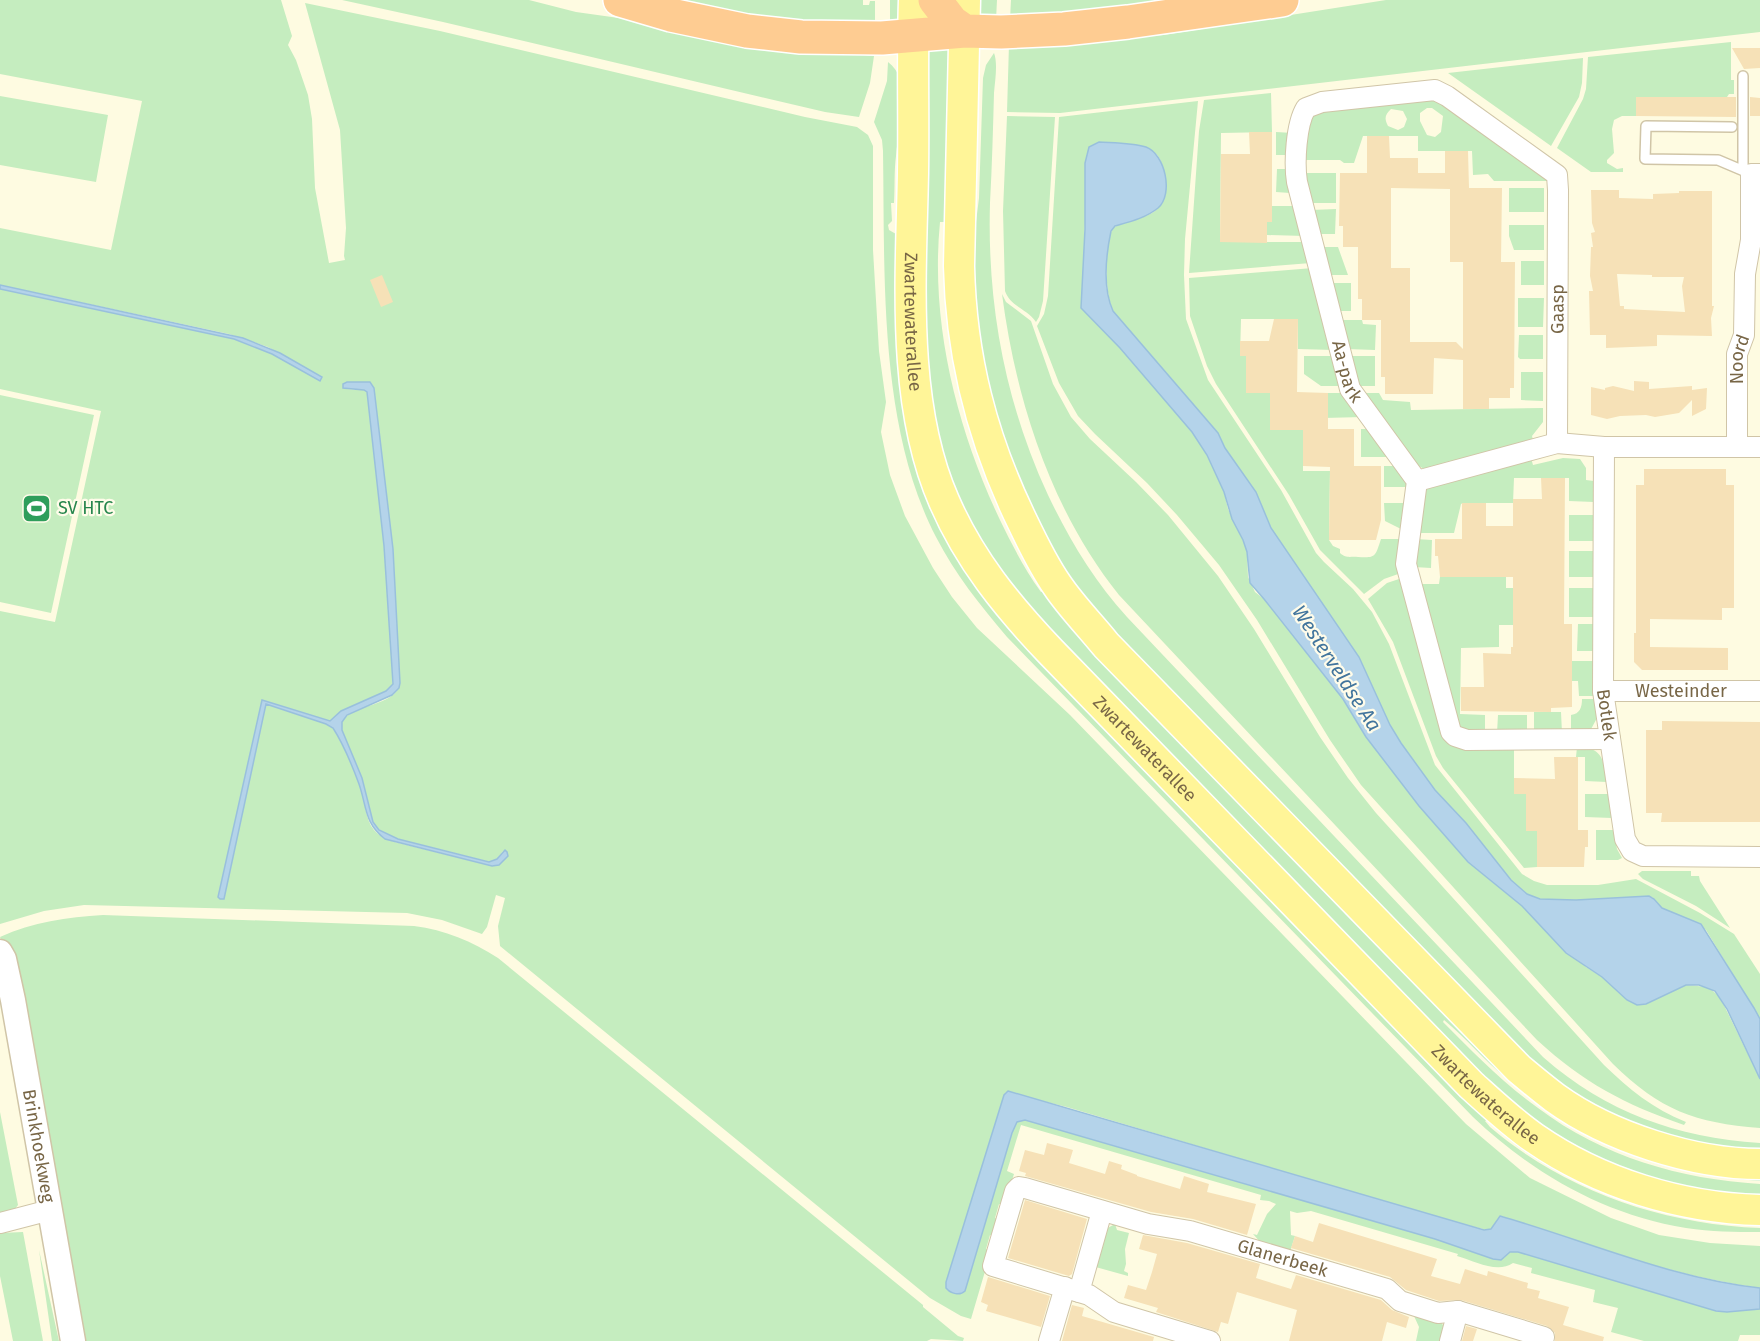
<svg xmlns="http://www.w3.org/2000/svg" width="1760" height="1341" viewBox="0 0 1760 1341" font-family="'Fira Sans',sans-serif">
<rect width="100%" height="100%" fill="#fefbe1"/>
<!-- green -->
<path fill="#c5edbf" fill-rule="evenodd" d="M0,0H281L292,36L288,45L296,60L308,95L312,119L315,188L329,263L345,260L344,256L346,228L340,130L305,3L440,31L805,117L857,127L868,135L873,146V250L879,351L886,402L881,432L890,475L905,516L933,568L952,597L977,628L1070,715L1466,1124L1530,1178L1611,1218L1659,1235L1710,1243L1760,1246V1288C1671,1276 1586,1244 1501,1216L1491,1230H1487L1438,1218L1067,1107L1006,1092L946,1282L947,1290L958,1294L965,1290L1012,1133L1017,1122L1025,1120L1435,1239L1493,1259L1504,1258L1510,1252H1518L1716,1311L1727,1312L1760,1309V1335H1740L1738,1341H1644L1611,1332L1618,1308L1593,1302L1595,1290L1531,1273L1532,1268L1513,1263C1497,1274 1475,1261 1457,1256L1458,1254L1311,1211L1297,1213L1290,1211L1291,1235L1295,1236L1290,1252L1262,1244L1253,1234L1257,1235L1267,1214L1276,1204L1269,1201L1260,1200L1261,1195L1021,1125L1007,1171L1014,1174L1004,1205L999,1204L995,1218L1000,1220L995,1237L990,1235L986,1249L991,1251L971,1319L961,1316L930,1298L500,946L498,926L505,898L496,895L487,927L482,934L442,920L407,913L84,905L44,911L0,924V611L55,622L101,411L0,389V289L234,339L272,354L319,380L322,377L268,347L229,334L0,285V228L111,250L142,101L0,74ZM374,388L393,549L400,683C395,708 353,702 342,722V730L362,778L373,822L382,833L398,839L490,862L497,859L503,851L499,865L492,866L399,843C390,841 380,837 374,830C365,819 366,805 362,793C355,771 346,747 333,728L326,724L266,704L224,899H220L218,897L262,700L330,721L341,711L386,691L393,684L384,546L367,391L364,390L346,389Z
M342,0H529L576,12L626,19L720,41L874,56L870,83L859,117L825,112L443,22Z
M674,0H863V5H869L870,1H875V25L801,22L758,17Z
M890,0H906L905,26H890Z
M979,0H997L996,20L979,14Z
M1011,0H1210L1010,20Z
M1386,0H1760V32L1060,113L1007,112L1009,44L1163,35Z
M950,42V215L1011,521L1524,1084L1760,1173V1181C1661,1175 1582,1144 1507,1079C1485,1061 1466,1038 1444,1020L1443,1022C1473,1052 1503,1083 1538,1108C1603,1157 1680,1179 1760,1184V1200L1736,1199L1630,1176L1523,1118L1027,613L952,495L924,378L928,46ZM940,222H945C946,258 945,296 949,332C961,427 996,508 1045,590L1041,592C1025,570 1012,545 1000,520C957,429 930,324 940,222Z
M1731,42V80H1734V94H1729L1727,97H1637L1636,116H1622L1614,120L1612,129L1614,153L1607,160V163L1617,169L1623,168V172H1591L1557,148L1583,99L1586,89L1588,57Z
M994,53C998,63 995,81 994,93C993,130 992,166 990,203C987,305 1005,402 1048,495C1069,539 1094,581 1127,617L1543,1057C1607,1113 1676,1137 1760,1143V1155L1745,1154L1625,1125L1548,1079L1092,614L1037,530L978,365L971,262L979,198L983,78L986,65Z
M1583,58L1582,83L1579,97L1551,146L1448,73Z
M888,62C915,83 898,127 896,156C894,171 895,187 894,203H891L892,221L888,225L889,230L896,234L903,307L936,505L1508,1129L1760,1219V1225C1665,1222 1556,1188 1487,1120L1485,1121L1490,1127C1565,1191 1662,1224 1760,1228V1232C1735,1232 1711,1232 1686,1228C1604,1215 1532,1173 1473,1117L1007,637C980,605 955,574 936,537C878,425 885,274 883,151L882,140L874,122L887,81Z
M1271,93L1272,132L1221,133L1220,242H1306L1311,263L1189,273L1199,131L1204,100Z
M1430,95L1551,181H1494L1488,174L1473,175L1472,151H1418V136H1363L1354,163H1344L1340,160H1302L1306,126L1313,113ZM1427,108H1432L1443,116L1441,132L1435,137L1427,135L1420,121V113ZM1391,109L1403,111L1407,119L1404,127L1398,130L1388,126C1384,118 1385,115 1391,109Z
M0,96L108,115L96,182L0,165Z
M1198,101L1185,239L1184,275L1186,319L1208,380L1281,490L1316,553L1324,562L1353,589L1372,612L1389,644L1435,765L1522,874L1534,881L1547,885H1598L1636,879L1700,913L1734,934L1760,974V1019L1706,930L1662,908L1652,897L1576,900L1540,899L1527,894L1511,880L1466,823L1435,790L1401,743L1390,725L1359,657L1271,528L1256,492L1225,448L1218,433L1113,311C1104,290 1105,250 1112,229C1126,218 1151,221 1161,204C1168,192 1166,160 1154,152C1148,149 1124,143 1118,143C1109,143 1095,150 1087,153L1083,287L1081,308L1120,348L1192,432L1207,455L1224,492L1228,509L1243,540L1247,552L1248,577L1255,592L1264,599L1343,699L1366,737L1419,806L1468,862L1522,906L1586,967L1602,977L1627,1000L1640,1005L1646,1004L1686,985L1708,987L1720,997L1760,1079V1128C1695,1123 1660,1110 1613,1064L1361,785L1330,740L1257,620L1219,565L1177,515L1147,483L1095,434L1078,416L1059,383L1037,326L1044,314L1048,296L1059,117Z
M1007,116L1055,117L1043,301L1039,317L1036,322C1027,309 1010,306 1005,291L1003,211Z
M1276,132L1293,133L1290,155H1276Z
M1277,169H1289L1290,193L1276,192Z
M1302,173H1336V203H1309Z
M1509,188H1544V212H1509Z
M1272,206H1297L1305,236L1267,235V222H1272Z
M1336,209L1335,234H1317L1311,210Z
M1509,225H1544V250H1514L1509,236Z
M1320,247H1338L1348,275H1327Z
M1521,261H1544V285H1521Z
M1313,268L1334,350L1298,349V319H1241L1240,356H1246V393H1270L1303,430V471H1330L1329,540L1333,546L1340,549V553C1347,559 1350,556 1358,557C1376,558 1375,557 1381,539H1402L1401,573L1384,579L1364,594L1320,550L1289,495L1216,384L1207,366L1190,316L1189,278Z
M1330,283H1351V311H1337Z
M1002,294L1006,302L1031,321L1053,384L1071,417L1090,439L1136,482L1168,515L1218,576L1254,629L1320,737L1348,778L1376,813L1604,1065C1629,1089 1653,1109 1686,1122L1684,1125C1624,1104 1584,1083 1537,1040L1119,595C1051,510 1016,401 1002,294Z
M1518,298H1544L1543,327H1518Z
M1339,320H1362L1363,324L1376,325L1375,350L1347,349Z
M1519,335H1543V359H1520L1518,357Z
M1304,356H1336L1343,386H1321L1304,374Z
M1349,356H1375V386H1357Z
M1521,372H1543V401L1521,400Z
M1328,393H1346L1363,417L1323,418L1328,408Z
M1361,393H1379L1383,400L1410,402L1411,410L1543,408V422L1532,436L1534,444L1424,469L1414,463Z
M0,395L94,415L51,613L0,602Z
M1361,429H1372L1393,457H1361Z
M1531,458L1533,465L1563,458L1580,459L1586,468V480L1594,481V502L1569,501V478H1514L1513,503H1463L1461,504L1454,533H1416L1424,490L1428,486Z
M1384,466H1400L1409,487H1384Z
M1384,503H1408L1403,530L1385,521Z
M1569,515H1594V541H1569Z
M1415,539L1432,540L1431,568L1414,567Z
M1569,551H1593V577H1569Z
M1440,577H1506V588H1513V625H1499V647L1461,648L1460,714L1485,715V733L1458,729L1418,584H1439Z
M1402,578L1448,742L1458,747H1514V793L1527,794L1537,831V867L1524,868L1443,768L1436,756L1393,642L1368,599L1387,583Z
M1569,588H1593V617H1569Z
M1578,624H1593V651H1577Z
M1572,661H1593L1594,696H1579L1578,681H1572Z
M1582,699H1595L1597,718L1590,731L1571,733V715C1580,714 1582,707 1582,699Z
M1534,712H1561L1562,733H1534Z
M1498,715H1527V733H1497Z
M1577,747C1603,748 1603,758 1607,782L1585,781V757H1576Z
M1585,794H1609L1612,818L1585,817Z
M1596,830H1614L1617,849L1622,858L1618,860H1596Z
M1642,871H1691V876H1699L1700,881L1730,928L1696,906L1643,879L1638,874Z
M103,915L414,926C445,930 472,941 498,958L923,1305V1307L958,1336L964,1338L963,1341L931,1339L927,1341H82L6,951L0,937C33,922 67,917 103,915Z
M0,1112L18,1205L12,1213L0,1216Z
M1115,1224L1117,1230L1129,1233L1125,1249L1126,1264L1124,1271L1128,1273V1276L1092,1266L1102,1231Z
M23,1232L43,1341H13L0,1276V1233Z
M39,1250L59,1341H52Z
M1415,1311L1439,1318L1445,1329L1441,1341H1416L1419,1327L1414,1316Z"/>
<!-- water -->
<path fill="#b4d3ea" stroke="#99c0dc" stroke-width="1.5" d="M1099,142C1114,143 1132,143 1146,147C1165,154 1174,194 1158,208C1146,218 1129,222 1115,226L1111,231C1106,255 1102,287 1113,311L1218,433L1225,448L1256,492L1271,528L1359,657L1390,725L1401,743L1435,790L1466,823L1511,880L1527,894L1540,899L1576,900L1649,896L1654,899L1662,908L1701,924L1754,1008L1760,1019V1079L1727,1009L1715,991L1699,985H1686L1646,1004L1637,1005L1627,1000L1602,977L1566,953L1522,906L1468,862L1419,806L1366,737L1343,699L1264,599L1250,583L1247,552L1243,540L1232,519L1224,492L1207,455L1192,432L1120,348L1081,308L1085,229V163L1089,147Z
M0,285L243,338L280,353L322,377L320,381L272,354L234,339L0,289Z
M347,382H370L374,388L393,549L400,683L399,688L392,695L347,715L342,722V730L362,778L373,822L379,830L398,839L489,862L497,859L505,850L507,852L508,856L499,865L492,866L385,839C364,823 367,807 359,784C352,765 344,745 333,728L326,724L266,704L224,899H220L218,897L262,700L330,721L341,711L386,691L393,684L384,546L367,392L364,390L343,388V384Z
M1008,1091L1484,1230L1491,1229L1500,1216C1587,1241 1670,1278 1760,1288V1309L1727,1312L1716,1311L1518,1252H1510L1501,1260L1493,1259L1435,1239L1025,1120L1017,1122L1012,1133L965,1291C960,1296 951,1294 946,1288V1282L1004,1095Z"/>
<!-- building -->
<path fill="#f6e1b7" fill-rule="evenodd" d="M1732,48H1760V68L1744,69Z
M1636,97H1736V117L1636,116Z
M1750,97L1760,98V116H1750Z
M1249,132H1272V222H1267V243L1220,242L1221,154H1250Z
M1367,136H1389L1390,158H1418V173H1445V151H1468L1469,188H1502L1501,262H1515L1514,388H1510V398H1489V409H1463V360L1434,358L1433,394H1385V377H1381V320H1362V299H1358V247H1343V226H1339L1340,173H1367ZM1391,188L1450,189V262H1463V349L1456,342H1410V268H1391Z
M1591,190H1619V198L1653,199V194L1679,193V191H1712V306H1714L1711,318L1712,336L1657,335V346L1606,348V335H1590L1589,291H1593L1590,276L1591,247H1593L1591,233L1595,232L1592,223ZM1617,274L1652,275V277H1684L1682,286L1685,312L1624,309V306H1620Z
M382,275L393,302L381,307L370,280Z
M1274,319H1298L1297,392L1328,393V429H1354V466H1381V520L1376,540H1329L1330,467L1303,466V430H1270V393H1246V356H1240V341H1269Z
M1634,381L1649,382V389L1692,386V390L1707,388L1706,409L1692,416V400L1679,413L1655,417L1646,415L1620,416L1607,419L1591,415V387L1605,390V388L1613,386L1634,391Z
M1644,469H1726V485H1734V608H1722V620L1650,619V647L1728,648V670H1642L1634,662V633H1636V485H1644Z
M1541,478H1565L1564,624H1572V707L1551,708V712L1461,711V687H1484L1483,653L1511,654V647H1513V577H1440L1438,556H1435V539H1462V503H1486V526H1513V499H1542Z
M1662,721L1760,722V822H1661L1662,813H1646V730H1662Z
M1554,757H1578V830H1588V847H1585L1584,867H1537V831H1526V794H1514V778L1555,779Z
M1047,1143L1073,1150L1069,1163L1105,1174L1109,1161L1122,1165L1121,1169L1137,1175V1176L1180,1189L1184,1176L1209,1184L1207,1192L1256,1204L1247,1235L1193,1219L1151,1212L1025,1176L1026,1173L1019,1171L1025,1150L1044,1155Z
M1025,1200L1087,1219L1072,1274L1069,1276L1008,1258Z
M1319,1223L1437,1259L1431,1276L1460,1284L1465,1269L1487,1276L1488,1271L1528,1283L1527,1288L1540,1291L1538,1298L1569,1307L1563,1325L1604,1337L1603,1341H1555V1333L1547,1326L1461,1300L1439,1301L1406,1290L1390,1277L1291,1248L1295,1236L1313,1242Z
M1143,1235L1187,1243L1260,1264L1256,1278L1291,1289L1296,1275L1381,1300L1392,1310L1409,1317L1406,1328L1387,1322L1382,1341H1289L1297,1310L1237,1292L1228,1324L1221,1322L1218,1332L1156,1312L1158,1308L1124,1298L1128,1285L1146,1290L1152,1272L1157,1254L1139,1249Z
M988,1277L1050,1296L1041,1327L986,1311L988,1305L981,1302Z
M1072,1305L1084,1308L1082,1316L1154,1337L1153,1341H1062Z
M1466,1326L1477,1329L1473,1341H1462Z"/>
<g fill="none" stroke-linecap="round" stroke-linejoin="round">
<defs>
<path id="service" d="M1732,127L1646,126L1645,159L1718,160L1751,174
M1743,170V76"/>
<g id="minor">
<path id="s1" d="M1557,443L1558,190L1557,175L1447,96L1435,90L1322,102L1306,108C1296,124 1294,163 1297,182L1350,389L1417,481L1406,564L1451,732L1455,736L1467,740L1610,739"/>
<path id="s2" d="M1604,447L1603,691L1625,839L1632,851L1643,856L1760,857"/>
<path id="s3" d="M1737,447V354L1744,335L1745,274L1751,240V174H1760"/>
<path d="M1417,481L1557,443L1604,447H1760"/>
<path id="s4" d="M1603,691H1760"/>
<path d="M0,1223L50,1210"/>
<path d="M1079,1292L1102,1211"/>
<path d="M1049,1341L1065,1287"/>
<path id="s5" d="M1210,1341L1114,1312L1089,1295L993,1266L1015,1191L1019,1187L1025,1188L1148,1224L1190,1231L1387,1289L1400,1301L1438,1313L1458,1311L1544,1337L1543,1341"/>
<path d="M1450,1341L1458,1311"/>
</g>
<g id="tertiary">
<path id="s6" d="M0,952L4,959L13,1000L73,1341"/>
</g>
<g id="primary">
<path id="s7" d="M914,0C912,58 914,115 913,173C911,278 901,403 944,501C969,559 1007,606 1051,652L1471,1085C1491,1103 1511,1122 1534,1138C1599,1183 1681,1208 1760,1210"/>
<path d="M965,0L959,266C961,357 982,439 1022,521C1032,542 1043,565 1057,585C1071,606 1090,625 1106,645L1519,1069C1531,1079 1543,1089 1555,1098C1609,1137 1694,1164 1760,1164"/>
</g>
<path id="motorway" d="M620,0L671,15L747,31L801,37L882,38L965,31L1001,32L1064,29L1128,22L1282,0
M935,0L952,22L965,31"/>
</defs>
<!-- service casing -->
<use href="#service" stroke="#d0c5a7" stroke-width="12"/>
<!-- minor casing -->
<use href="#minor" stroke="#d0c5a7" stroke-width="22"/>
<!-- tertiary casing -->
<use href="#tertiary" stroke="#d0c5a7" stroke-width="27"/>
<!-- primary casing -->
<use href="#primary" stroke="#fff" stroke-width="33"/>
<!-- motorway casing -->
<use href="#motorway" stroke="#fff" stroke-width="36"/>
<!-- service -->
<use href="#service" stroke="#fff" stroke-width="9"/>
<!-- minor -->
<use href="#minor" stroke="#fff" stroke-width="20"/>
<!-- tertiary -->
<use href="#tertiary" stroke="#fff" stroke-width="24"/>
<!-- primary -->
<use href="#primary" stroke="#fff598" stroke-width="30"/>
<!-- motorway -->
<use href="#motorway" stroke="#fecc92" stroke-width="33"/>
</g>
<!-- icons -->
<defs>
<symbol id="stadium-square" viewBox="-11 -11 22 22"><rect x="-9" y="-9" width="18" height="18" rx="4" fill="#2e9e5b" stroke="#fffcea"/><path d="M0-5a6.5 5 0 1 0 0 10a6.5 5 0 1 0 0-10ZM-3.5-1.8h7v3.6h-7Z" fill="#fff"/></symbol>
</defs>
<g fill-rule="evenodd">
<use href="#stadium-square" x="20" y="492" width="33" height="33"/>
</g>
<g text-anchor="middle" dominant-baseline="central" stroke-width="4.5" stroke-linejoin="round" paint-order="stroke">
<!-- street labels -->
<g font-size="18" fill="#786646" stroke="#fffcea">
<text stroke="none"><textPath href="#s1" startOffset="134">Gaasp</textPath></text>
<text stroke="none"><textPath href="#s7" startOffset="322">Zwartewaterallee</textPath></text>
<text stroke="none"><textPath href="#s3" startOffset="88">Noord</textPath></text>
<text stroke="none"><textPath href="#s1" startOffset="819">Aa-park</textPath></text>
<text stroke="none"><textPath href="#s4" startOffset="78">Westeinder</textPath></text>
<text stroke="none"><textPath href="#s2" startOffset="268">Botlek</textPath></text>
<text stroke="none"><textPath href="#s7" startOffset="826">Zwartewaterallee</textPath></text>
<text stroke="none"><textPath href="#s7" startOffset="1312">Zwartewaterallee</textPath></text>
<text stroke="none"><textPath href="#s6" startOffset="198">Brinkhoekweg</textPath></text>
<text stroke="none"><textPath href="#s5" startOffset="588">Glanerbeek</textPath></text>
</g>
<!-- leisure labels -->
<g font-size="18" fill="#27864d" stroke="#fffcea" text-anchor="start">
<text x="58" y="508">SV HTC</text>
</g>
<!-- water labels -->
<g font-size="20" font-style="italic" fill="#42759d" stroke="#fffcea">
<text transform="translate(1337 668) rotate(57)">Westerveldse Aa</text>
</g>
</g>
</svg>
